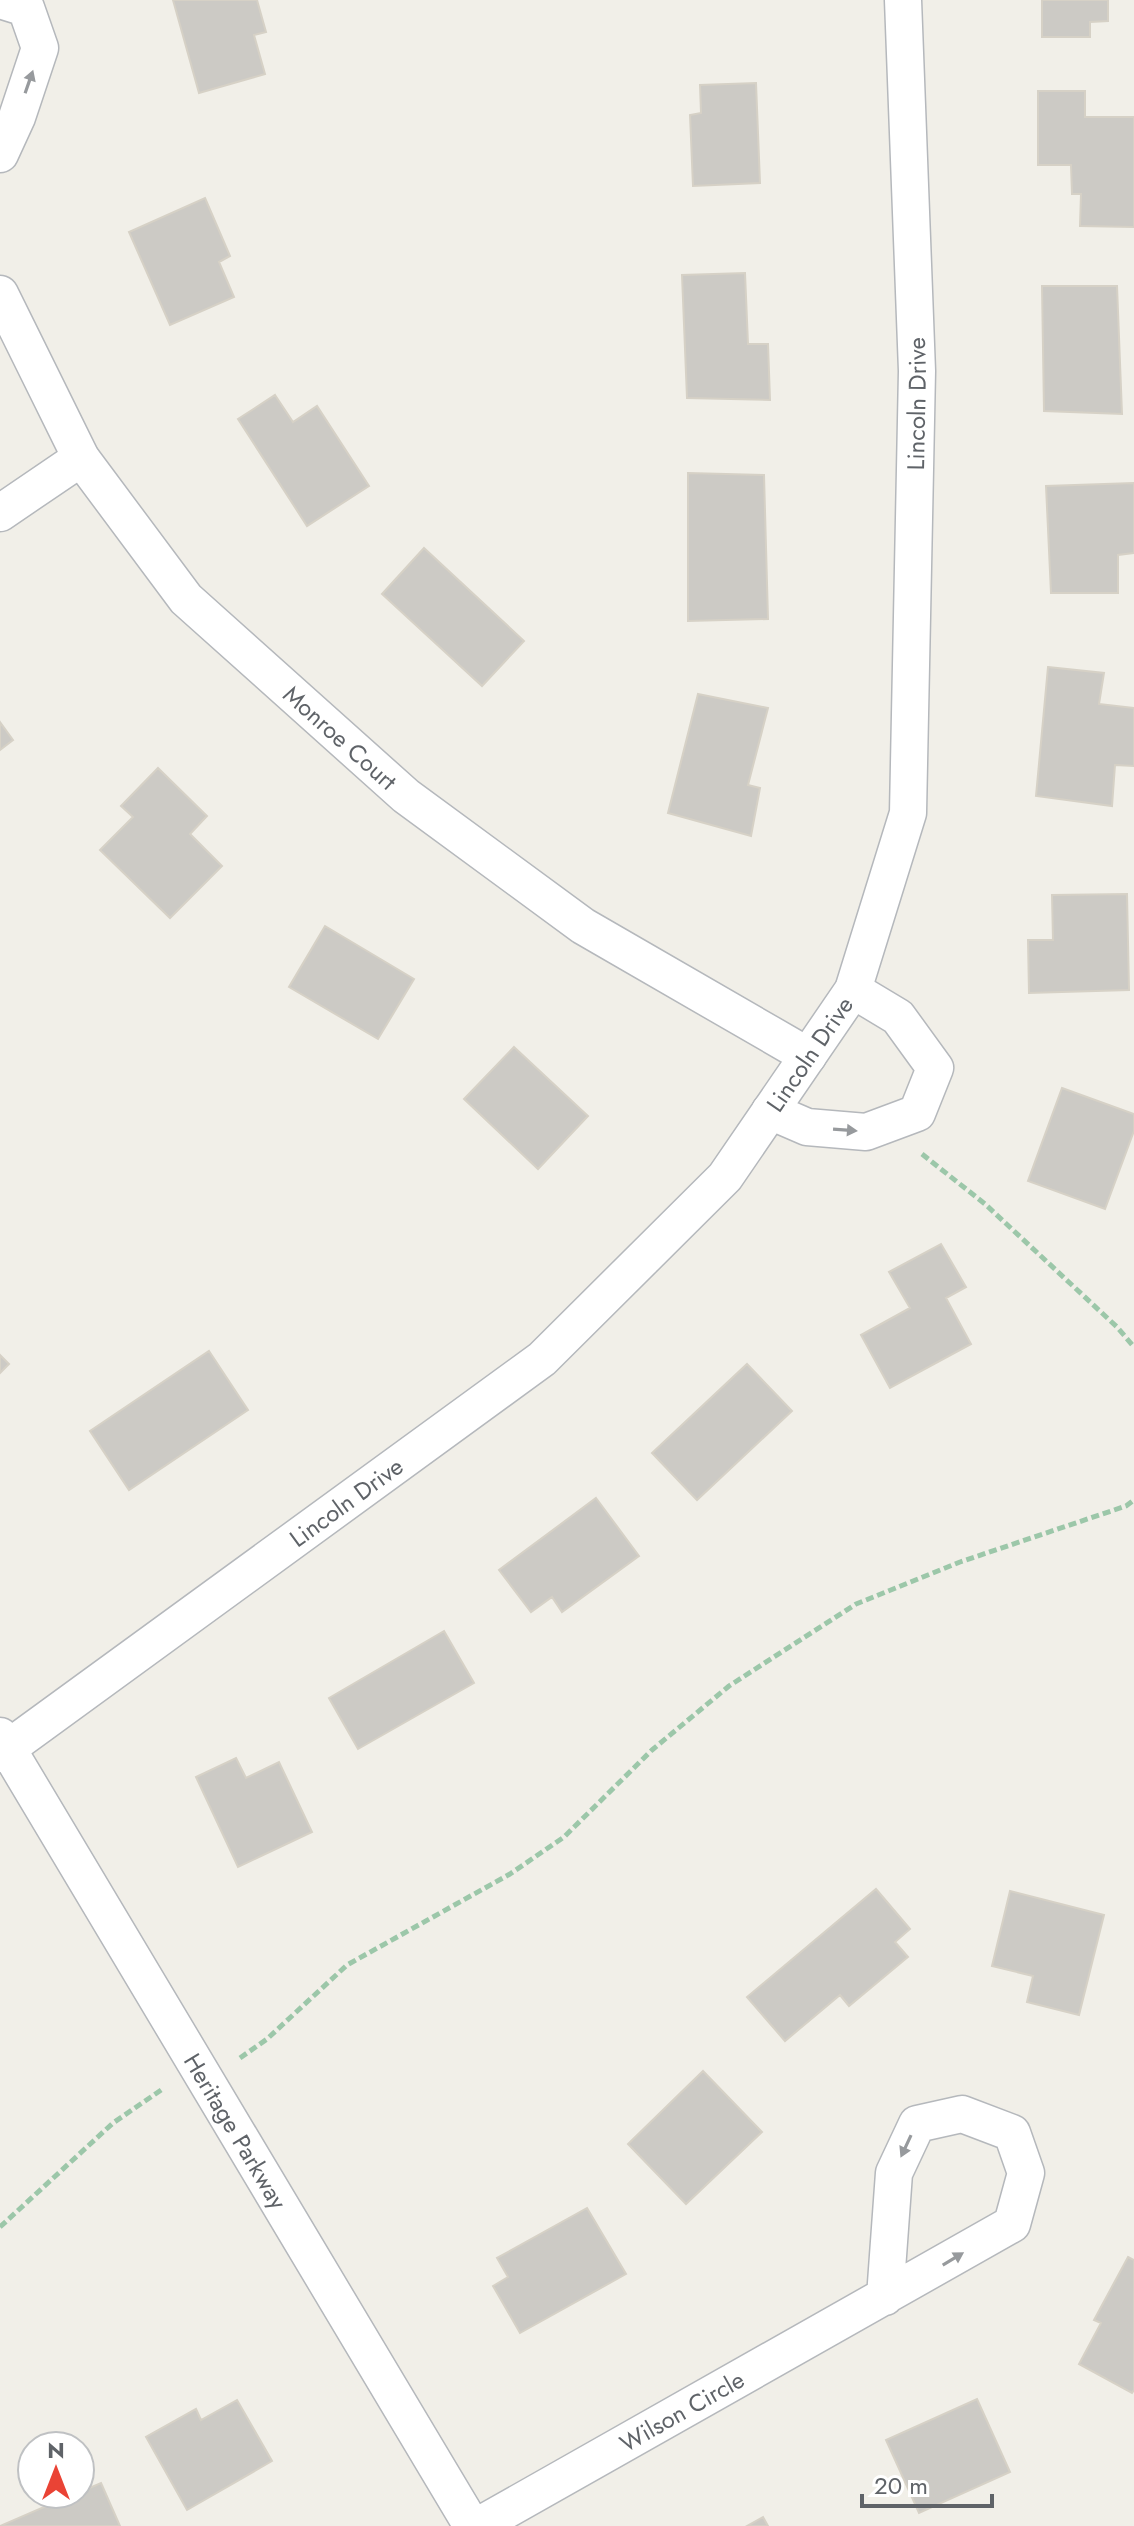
<svg xmlns="http://www.w3.org/2000/svg" width="1134" height="2526" viewBox="0 0 1134 2526" font-family="Jost,sans-serif">
<rect width="100%" height="100%" fill="#f1efe8"/>
<!-- building -->
<path fill="#cccac5" stroke="#d6d1c6" stroke-width="2" d="M173,0H257L266,32L254,35L265,74L199,93Z
M1042,0H1108V21L1090,22V37H1042Z
M756,83L760,183L693,186L690,115L701,113L700,85Z
M1038,91H1085V117H1134V227L1080,226L1081,194H1072L1071,165H1038Z
M205,198L230,256L219,262L234,297L170,325L129,232Z
M745,273L748,344H768L770,400L687,398L682,275Z
M1042,286H1117L1122,414L1044,411Z
M275,395L293,422L317,406L369,486L307,526L238,419Z
M688,473L764,475L768,619L688,621Z
M1134,483V553L1118,555V593H1051L1046,486Z
M424,548L524,641L482,686L382,594Z
M1048,667L1104,673L1099,704L1134,708V766L1115,765L1112,806L1036,796Z
M698,694L768,708L748,785L760,788L751,836L668,813Z
M0,722L13,740L0,750Z
M158,768L207,816L190,834L222,866L170,918L100,850L133,817L121,806Z
M1127,894L1129,990L1029,993L1028,940H1053L1052,895Z
M325,926L414,979L378,1039L289,987Z
M514,1047L588,1116L538,1169L464,1099Z
M1062,1088L1134,1114V1131L1105,1209L1028,1181Z
M941,1244L966,1287L946,1298L971,1344L890,1388L861,1335L910,1308L889,1272Z
M209,1351L248,1410L129,1490L90,1431Z
M0,1355L9,1364L0,1373Z
M747,1364L792,1411L697,1500L652,1453Z
M596,1498L639,1556L562,1612L552,1597L531,1612L499,1570Z
M444,1631L474,1683L358,1749L329,1698Z
M236,1758L246,1778L279,1762L312,1832L238,1867L196,1777Z
M876,1889L910,1929L895,1942L908,1957L849,2006L840,1995L785,2041L747,1997Z
M1010,1891L1104,1915L1079,2015L1027,2002L1033,1976L992,1966Z
M703,2071L762,2132L686,2204L628,2144Z
M587,2208L626,2274L520,2333L493,2286L508,2277L497,2258Z
M1128,2257L1134,2260V2390L1132,2393L1079,2364L1101,2323L1094,2320Z
M977,2399L1010,2472L919,2513L886,2440Z
M237,2400L272,2461L187,2510L146,2437L196,2409L201,2420Z
M101,2483L120,2526H0L74,2494H80V2492Z
M763,2517L768,2526H747Z"/>
<g fill="none" stroke-linecap="round" stroke-linejoin="round">
<defs>
<g id="minor">
<path d="M0,154L17,117L40,48L26,8L0,0"/>
<path id="s1" d="M0,294L81,458L186,599L406,796L583,926L808,1056"/>
<path d="M0,513L81,458"/>
<path d="M770,1111L807,1127L866,1132L917,1113L935,1068L898,1017L853,990"/>
<path id="s2" d="M0,1736L472,2526"/>
<path id="s3" d="M0,1754L542,1359L725,1177L853,990L908,813L917,371L903,0"/>
<path id="s4" d="M478,2526L1012,2224L1026,2173L1012,2133L962,2114L917,2124L894,2173L885,2297"/>
</g>
</defs>
<!-- minor casing -->
<use href="#minor" stroke="#b5b8bc" stroke-width="39"/>
<!-- path -->
<path stroke="#9cc7a9" stroke-width="5" stroke-dasharray="8 4" stroke-linecap="butt" d="M922,1154L985,1204L1117,1327L1134,1347
M240,2058L267,2039L347,1965L510,1874L564,1837L652,1750L729,1686L856,1604L960,1562L1126,1506L1134,1500
M0,2227L113,2123L164,2088"/>
<!-- minor -->
<use href="#minor" stroke="#fff" stroke-width="36"/>
</g>
<!-- one-way arrows -->
<defs><path id="oneway-solid" d="M-6-.8H1V-3.2L6.5 0L1 3.2V.8H-6Z" transform="scale(2)"/></defs>
<g fill="#979a9d">
<use href="#oneway-solid" transform="translate(29 82) rotate(-71)"/>
<use href="#oneway-solid" transform="translate(845 1130) rotate(4)"/>
<use href="#oneway-solid" transform="translate(906 2146) rotate(115)"/>
<use href="#oneway-solid" transform="translate(953 2259) rotate(-31)"/>
</g>
<g text-anchor="middle" dominant-baseline="central" stroke-width="7" stroke-linejoin="round" paint-order="stroke">
<!-- street labels -->
<g font-size="24" fill="#5f6368" stroke="#fff">
<text stroke="none"><textPath href="#s3" startOffset="1750">Lincoln Drive</textPath></text>
<text stroke="none"><textPath href="#s1" startOffset="566">Monroe Court</textPath></text>
<text stroke="none"><textPath href="#s3" startOffset="1078">Lincoln Drive</textPath></text>
<text stroke="none"><textPath href="#s3" startOffset="428">Lincoln Drive</textPath></text>
<text stroke="none"><textPath href="#s2" startOffset="460">Heritage Parkway</textPath></text>
<text stroke="none"><textPath href="#s4" startOffset="234">Wilson Circle</textPath></text>
</g>
</g>
<!-- north arrow -->
<g transform="translate(56 2470)"><circle r="38" fill="#ffffff" stroke="#bfc1c3" stroke-width="2"/>
<path d="M0-6L14 30L0 20L-14 30Z" fill="#ea4335"/>
<text y="-12" font-size="22" font-weight="bold" text-anchor="middle" fill="#5f6368">N</text>
</g>
<!-- scale -->
<path d="M862 2494v12h130v-12" fill="none" stroke="#5f6368" stroke-width="4"/>
<text x="874" y="2494" font-size="24" fill="#5f6368" stroke="#ffffff" stroke-width="6" paint-order="stroke">20 m</text>
</svg>
